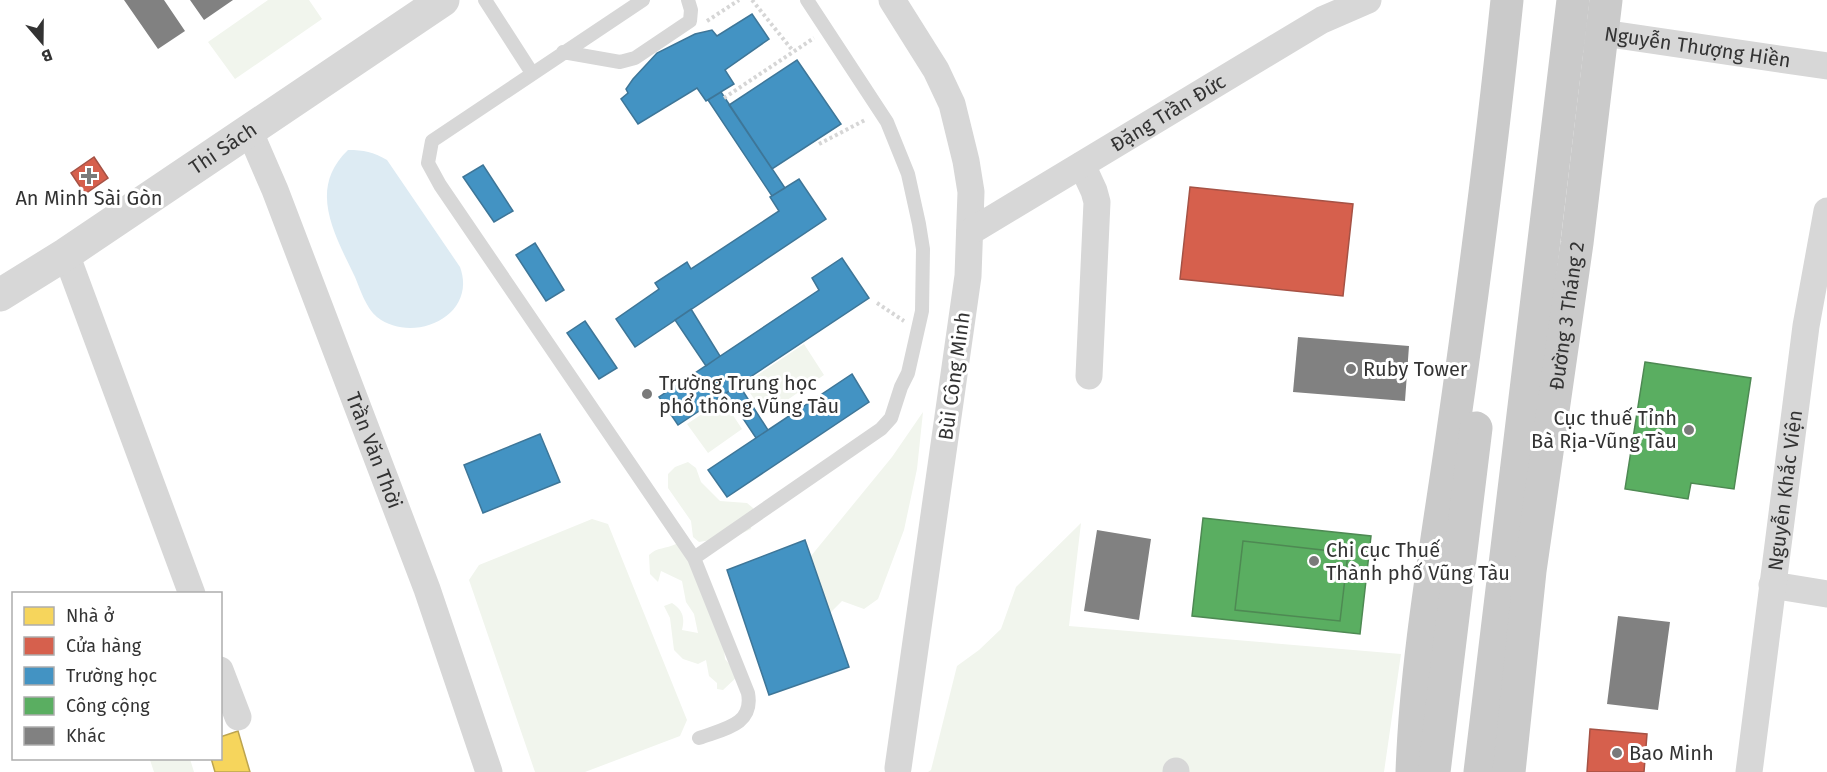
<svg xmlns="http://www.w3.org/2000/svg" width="1827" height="772" viewBox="0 0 1827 772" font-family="'Fira Sans',sans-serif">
<rect width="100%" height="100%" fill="#fff"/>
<!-- green -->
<path fill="#f1f5ed" d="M268,0H309L322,19L235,79L208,42Z
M804,344L824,375L765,415L744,384Z
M723,400L742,429L708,453L687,424Z
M923,412L917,469L904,530L878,599L864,609L842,601L830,613L811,556L892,457Z
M688,462L696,468L701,482L720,501L747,503L753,508L751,529L736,536L699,542L693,537L691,521L668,488V474L675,467Z
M592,519L608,524L687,720L680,736L585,772H535L469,580L479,565Z
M1081,523L1069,626L1401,654L1384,772H928L931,770L957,666L979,650L1001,629L1016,587Z
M676,544L690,545L706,596L719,602L725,659L739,675L723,690L717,689V683L709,676L706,660L698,664L683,659L674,650L670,618L664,606L672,603C683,610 685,618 682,630L698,633L694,614L686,602L682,581L661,571L658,582L650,574L649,555C657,547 666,549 676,544Z
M155,758L190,759L194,772H154L150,760Z"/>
<!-- water -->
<path fill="#ddebf3" d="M348,150C364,150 373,152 387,160L460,267C478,316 413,345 377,317C366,308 360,289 355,277C335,235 307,189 348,150Z"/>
<!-- homes -->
<path fill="#f6d55c" stroke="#bca450" stroke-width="1.5" d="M238,731L250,772H215L211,758H220V737Z"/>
<!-- shops -->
<path fill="#d6604d" stroke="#a55245" stroke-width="1.5" d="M94,157L108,178L85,194L71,173Z
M1190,187L1353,204L1343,296L1180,279Z
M1590,729L1647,734L1644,772H1587Z"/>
<!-- schools -->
<path fill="#4393c3" stroke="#3e7698" stroke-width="1.5" d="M752,14L769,39L725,70L734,84L706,101L697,88L638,124L621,99L628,93L626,89L633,79L657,53L695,34L712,30L717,36Z
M797,60L841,124L772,169L729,105Z
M721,92L785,188L772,196L708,100Z
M483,165L513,211L494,222L463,177Z
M799,179L826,219L635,347L616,319L659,289L655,283L687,262L691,269L779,211L770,197Z
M535,243L564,290L546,301L516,255Z
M842,258L869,298L678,425L659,397L819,290L812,278Z
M691,309L720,356L706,366L675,320Z
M585,321L617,368L599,379L567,333Z
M852,374L869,402L727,497L708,470Z
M739,385L768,430L756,438L726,393Z
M540,434L560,482L483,513L464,465Z
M805,540L849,667L769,695L727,570Z"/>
<!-- public -->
<path fill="#5aae61" stroke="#4e8953" stroke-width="1.5" d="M1645,362L1751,378L1734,489L1691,483L1688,499L1625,489Z
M1203,518L1371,536L1360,634L1192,616Z
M1243,541L1348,553L1340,621L1235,610Z"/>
<!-- building -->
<path fill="#818181" d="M124,0H164L185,31L158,49Z
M190,0H233L204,20Z
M1298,337L1409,346L1405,401L1293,392Z
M1097,530L1151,539L1139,620L1084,611Z
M1618,616L1670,622L1658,710L1607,704Z"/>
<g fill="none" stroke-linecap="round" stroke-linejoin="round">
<!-- path -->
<path stroke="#d6d6d6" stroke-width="4" stroke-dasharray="3 3" stroke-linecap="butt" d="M752,0L793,51
M707,21L739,0
M724,98L814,38
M819,144L865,120
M877,303L904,321"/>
<!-- service -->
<path stroke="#d7d7d7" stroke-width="14" d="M485,0L532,73
M643,0L432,141L428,163L440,185L694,558L748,693C754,725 724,729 699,738
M563,52L620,62L635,58L690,21L691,10L688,0
M694,558L881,429L891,418L901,387L908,373L922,311L923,249L919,224L908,174L887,122L807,0"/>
<!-- minor -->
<g stroke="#d7d7d7" stroke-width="27">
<path d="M892,0L936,70L952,104L966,161L971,192L968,276L898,768"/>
<path id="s1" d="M1582,37L1603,33L1827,66"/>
<path id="s2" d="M249,130L275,190L427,589L489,772"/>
<path d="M1082,165L1094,191L1097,202L1089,376"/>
<path id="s3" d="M970,232L1322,20L1368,0"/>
<path d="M66,254L192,594"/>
<path d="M1772,585L1827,594"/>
<path d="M220,670L238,717"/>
<path d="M1176,772V771"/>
<path id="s4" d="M1749,772L1806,326L1827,211"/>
</g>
<!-- tertiary -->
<path stroke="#d7d7d7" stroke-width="33" id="s5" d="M0,295L66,254L443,0"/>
<!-- primary -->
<g stroke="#cacaca" stroke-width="33">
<path d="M1412,772C1416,660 1436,549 1452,438C1473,292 1492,146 1507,0"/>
<path d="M1434,772L1476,428"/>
<path d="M1480,772L1573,0"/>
<path id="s6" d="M1509,772L1530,571L1577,243L1606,0"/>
</g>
</g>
<!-- markers -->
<g fill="#7a7a7a" stroke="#fff" stroke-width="2">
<path d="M86 167h6v6h6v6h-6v6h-6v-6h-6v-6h6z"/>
<circle cx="1351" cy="369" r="6"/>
<circle cx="647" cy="394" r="6"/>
<circle cx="1689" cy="430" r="6"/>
<circle cx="1314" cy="561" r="6"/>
<circle cx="1617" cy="753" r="6"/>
</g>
<g text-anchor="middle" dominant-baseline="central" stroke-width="6" stroke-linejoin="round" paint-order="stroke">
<!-- street labels -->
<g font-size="20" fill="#333" stroke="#fff">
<text stroke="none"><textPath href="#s1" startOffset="117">Nguyễn Thượng Hiền</textPath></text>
<text stroke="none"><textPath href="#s3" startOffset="231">Đặng Trần Đức</textPath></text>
<text stroke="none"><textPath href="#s5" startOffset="267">Thi Sách</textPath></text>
<text stroke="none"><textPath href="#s6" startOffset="460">Đường 3 Tháng 2</textPath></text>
<text transform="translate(954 376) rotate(-82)">Bùi Công Minh</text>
<text stroke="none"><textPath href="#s2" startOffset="344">Trần Văn Thời</textPath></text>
<text stroke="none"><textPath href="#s4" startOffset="284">Nguyễn Khắc Viện</textPath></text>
</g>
<!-- poi labels -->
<g font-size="20" fill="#333" stroke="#fff" text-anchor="start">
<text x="89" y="198" text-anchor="middle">An Minh Sài Gòn</text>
<text x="1363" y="369">Ruby Tower</text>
<text x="659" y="383">Trường Trung học<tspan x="659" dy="23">phổ thông Vũng Tàu</tspan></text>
<text x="1677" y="418" text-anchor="end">Cục thuế Tỉnh<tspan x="1677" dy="23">Bà Rịa-Vũng Tàu</tspan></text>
<text x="1326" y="550">Chi cục Thuế<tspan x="1326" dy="23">Thành phố Vũng Tàu</tspan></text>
<text x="1629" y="753">Bao Minh</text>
</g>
</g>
<!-- legend -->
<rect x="12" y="592" width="210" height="168" fill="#ffffff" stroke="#adadad" stroke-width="1.5"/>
<rect x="24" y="607" width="30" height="18" fill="#f6d55c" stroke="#adadad" stroke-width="1.5"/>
<text x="66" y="622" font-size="18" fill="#333333">Nhà ở</text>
<rect x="24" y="637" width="30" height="18" fill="#d6604d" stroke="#adadad" stroke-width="1.5"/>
<text x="66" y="652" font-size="18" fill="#333333">Cửa hàng</text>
<rect x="24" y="667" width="30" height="18" fill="#4393c3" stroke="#adadad" stroke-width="1.5"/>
<text x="66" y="682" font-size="18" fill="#333333">Trường học</text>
<rect x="24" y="697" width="30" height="18" fill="#5aae61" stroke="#adadad" stroke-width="1.5"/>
<text x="66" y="712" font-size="18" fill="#333333">Công cộng</text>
<rect x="24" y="727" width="30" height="18" fill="#818181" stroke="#adadad" stroke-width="1.5"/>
<text x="66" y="742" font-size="18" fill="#333333">Khác</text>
<!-- north arrow -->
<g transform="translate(42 42) rotate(160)" stroke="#ffffff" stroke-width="4.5" paint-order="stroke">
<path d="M0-4.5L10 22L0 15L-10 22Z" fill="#333333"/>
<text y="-9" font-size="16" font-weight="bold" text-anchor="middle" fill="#333333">B</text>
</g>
</svg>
